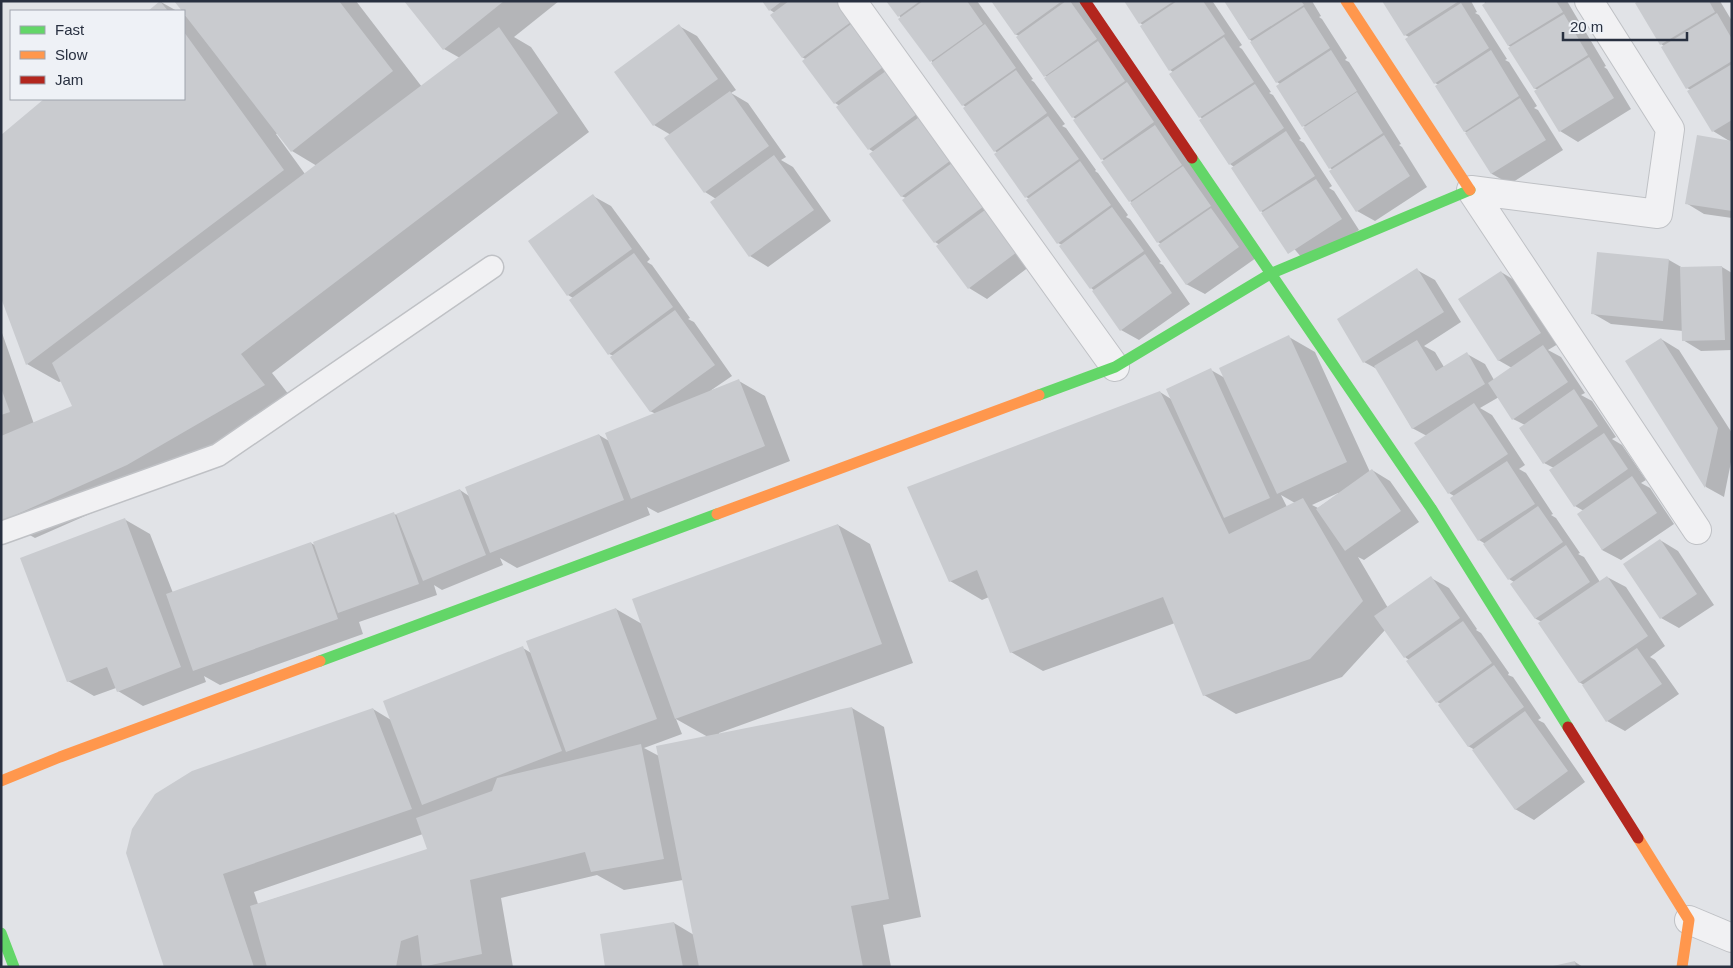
<svg xmlns="http://www.w3.org/2000/svg" width="1733" height="968" viewBox="0 0 1733 968" font-family="Helvetica,sans-serif">
<rect width="100%" height="100%" fill="#e1e3e7"/>
<!-- shadow -->
<path fill="#0003" fill-rule="evenodd" d="M176,1H356L422,87L460,58L444,49L406,1H559L514,37L531,47L589,132L272,373L296,404L160,483L35,538L3,520L1,516V330L34,424L74,406L62,381L59,382L27,364L1,295V137L46,99H184V15L189,18ZM278,133L292,151L317,166L305,174L276,134Z
M763,1H851L1038,260L987,299L969,288L940,245L935,242L906,198L901,196L874,152L869,149L840,106L835,103L807,60L802,57L775,13L770,10Z
M888,1H977L1033,79L1031,80L1034,82L1065,124L1062,126L1066,128L1096,170L1095,171L1098,173L1128,215L1126,217L1130,219L1161,262L1159,263L1163,265L1190,304L1139,340L1121,330L1095,291L1091,288L1061,246L1062,245L1058,243L1030,199L1026,197L998,153L995,151L966,107L963,105L901,18Z
M993,1H1080L1256,258L1205,294L1186,284L1161,244L1158,242L1131,204L1133,203L1130,201L1105,161L1102,159L1077,120L1073,117L1046,79L1048,77L1045,76L1019,36L1015,34Z
M1126,1L1213,2L1242,45L1239,47L1242,49L1271,92L1269,93L1273,95L1301,139L1299,140L1304,143L1332,186L1329,188L1334,191L1359,230L1307,264L1264,213L1261,211L1234,167L1230,164L1203,119L1200,117L1173,72L1170,70L1143,25L1140,23Z
M1225,1H1312L1321,16L1319,17L1322,19L1347,58L1345,60L1349,62L1401,144L1399,145L1402,147L1427,187L1375,221L1357,211L1333,170L1330,168L1306,127L1303,126L1280,84L1277,82L1253,42L1249,39Z
M1383,1H1471L1477,12L1475,13L1479,15L1507,59L1505,60L1509,62L1537,106L1534,108L1538,110L1563,150L1510,184L1492,174L1467,134L1468,133L1464,131L1439,85L1435,83L1409,37L1405,35Z
M1483,1H1567L1580,23L1579,24L1582,26L1606,66L1604,67L1607,69L1631,109L1578,142L1560,131L1536,91L1538,90L1534,88L1511,47L1509,46L1487,4Z
M1636,1H1720L1732,21V218L1704,214L1686,203L1731,142L1713,131L1691,90L1687,88L1664,46L1661,44L1638,3Z
M161,2L177,11H150Z
M679,26L697,36L736,90L731,93L748,103L786,157L781,160L793,167L831,221L768,267L750,256L716,199L705,192L671,135L654,125Z
M593,196L611,206L650,259L647,262L652,265L690,318L688,319L694,322L732,376L710,391L739,381L765,396L790,461L658,513L647,507L650,515L517,568L500,558L503,565L442,590L434,585L437,595L359,622L363,634L220,685L204,676L206,682L143,706L118,691L116,688L94,696L68,681L124,519L150,534L173,593L311,543L316,546L394,514L397,515L460,490L469,496L599,435L609,441L656,414L650,411L614,356L609,354L573,298L568,295Z
M1599,253L1669,260L1683,268L1722,267L1732,273V350L1701,351L1683,340V331L1611,324L1592,313Z
M1417,270L1435,280L1461,322L1424,346L1435,352L1444,367L1467,354L1485,364L1494,380L1512,368L1498,360L1501,272L1519,283L1558,344L1548,350L1561,357L1585,393L1581,395L1592,401L1616,437L1612,439L1622,445L1646,480L1641,483L1650,488L1674,524L1621,560L1602,550L1584,511L1575,506L1554,468L1544,463L1525,425L1513,419L1499,397L1480,408L1492,415L1525,465L1519,469L1526,473L1553,514L1551,515L1556,518L1580,553L1578,554L1584,557L1600,582L1607,577L1626,587L1665,646L1650,657L1655,660L1679,694L1625,731L1607,721L1584,685L1579,682L1542,622L1536,619L1512,584L1514,582L1509,579L1484,543L1479,540L1454,496L1449,493L1427,436L1412,428L1377,369L1364,362Z
M1289,337L1315,352L1370,472L1372,470L1390,481L1419,522L1364,560L1358,557L1388,608L1431,578L1449,588L1477,629L1476,630L1481,633L1509,673L1508,675L1513,677L1541,718L1538,720L1544,723L1585,782L1534,820L1515,809L1475,750L1468,746L1441,704L1437,702L1409,660L1405,657L1385,630L1342,677L1236,714L1204,695L1175,623L1043,671L1011,652L989,597L982,600L950,581L1160,392L1171,399L1211,370L1225,378ZM1338,493V494L1318,508L1312,505ZM1281,495L1295,503L1287,507Z
M1661,339L1679,350L1732,433V457L1724,497L1706,487L1627,361Z
M838,525L870,544L913,663L719,733V735L852,708L884,727L921,917L883,925L891,967H606L674,923L694,935L683,880L624,890L597,875L501,898L513,967H166L127,853L373,709L391,720L523,648L531,653L616,609L642,624ZM676,719L708,737L659,756L644,748L682,734ZM423,834L428,850L258,904L254,892Z
M1660,540L1678,551L1714,605L1679,628L1661,618Z
M1575,962L1583,967H1556Z"/>
<!-- building -->
<path fill="#c9cbcf" d="M160,1L168,11H148Z
M174,1H339L393,71L291,152L184,14V11H182Z
M404,1H504L443,50Z
M762,1H782L769,11Z
M789,1H842L855,19L802,58L770,15Z
M886,1H920L898,17Z
M923,1H967L983,24L930,62L898,19Z
M991,1H1062L1015,35Z
M1066,1H1070L1097,39L1044,77L1016,37Z
M1124,1H1174L1139,24Z
M1177,1H1203L1225,34L1169,71L1140,26Z
M1224,1H1301L1304,5L1249,40Z
M1382,1H1459L1404,36Z
M1488,1H1556L1563,12L1508,46L1482,5Z
M1638,1H1709L1715,12L1660,45L1635,3Z
M1461,3L1489,48L1434,84L1405,39Z
M1304,7L1330,48L1276,83L1250,42Z
M1717,13L1732,39V61L1686,89L1661,47Z
M1564,14L1588,55L1534,89L1508,48Z
M855,21L887,64L834,104L802,61Z
M679,24L718,79L653,126L614,72Z
M985,24L1016,68L962,106L931,63Z
M499,27L558,113L241,354L265,385L127,465L2,521L1,436L72,406L52,363Z
M184,32L284,170L26,365L1,298V135L44,99H184Z
M1224,37L1254,82L1199,118L1169,74Z
M1098,41L1125,81L1072,118L1044,78Z
M1331,50L1357,91L1302,127L1276,86Z
M1491,50L1519,96L1464,132L1435,86Z
M1589,57L1614,98L1559,132L1534,91Z
M1732,64V120L1712,132L1687,91Z
M890,68L921,111L868,150L836,107Z
M1016,70L1047,113L994,152L963,108Z
M1127,82L1154,122L1101,160L1073,120Z
M1255,84L1284,128L1229,165L1199,120Z
M730,91L769,146L704,193L664,138Z
M1357,92L1383,133L1329,169L1303,128Z
M1520,98L1546,140L1491,174L1465,133Z
M922,115L954,158L901,197L869,154Z
M1048,116L1079,159L1025,198L994,154Z
M1155,125L1182,165L1129,202L1101,162Z
M1286,131L1315,176L1260,212L1231,168Z
M1384,135L1410,176L1356,212L1329,171Z
M1697,135L1732,141V211L1685,204Z
M774,155L814,210L749,257L710,202Z
M956,160L987,204L934,243L902,200Z
M1080,161L1111,205L1057,244L1026,200Z
M1183,166L1211,206L1157,243L1130,203Z
M1316,179L1342,219L1288,254L1261,213Z
M593,194L632,249L567,296L528,241Z
M989,207L1021,249L968,289L936,246Z
M1112,207L1144,251L1090,289L1059,246Z
M1211,208L1239,247L1186,285L1158,245Z
M1597,252L1669,259L1663,321L1591,314Z
M634,253L673,307L608,355L569,300Z
M1145,254L1172,293L1120,331L1092,291Z
M1722,266L1725,340L1682,341L1680,267Z
M1417,268L1444,312L1363,363L1337,319Z
M1501,271L1541,333L1498,361L1458,299Z
M675,310L715,365L650,412L610,357Z
M1289,335L1347,462L1277,494L1219,368Z
M1661,338L1718,428L1705,488L1625,361Z
M1417,340L1436,371L1467,352L1485,384L1412,429L1374,366Z
M1543,345L1568,382L1512,420L1488,383Z
M1211,368L1270,498L1224,518L1166,389Z
M739,379L765,446L631,499L605,433Z
M1,388L10,412L1,415Z
M1574,389L1598,426L1543,464L1519,428Z
M1160,391L1229,534L1303,498L1363,601L1310,659L1203,696L1163,597L1010,653L977,570L949,582L907,487Z
M1474,403L1508,454L1448,494L1414,443Z
M1604,433L1628,469L1574,507L1549,470Z
M599,434L624,500L490,553L465,487Z
M1507,461L1535,504L1478,541L1450,498Z
M1372,469L1401,511L1345,551L1316,509Z
M1632,476L1657,513L1602,550L1577,514Z
M460,489L486,555L423,581L396,514Z
M1538,506L1563,542L1508,580L1483,544Z
M394,512L419,584L338,613L313,542Z
M125,518L181,667L117,692L107,667L67,682L20,558Z
M838,524L882,644L675,719L632,599Z
M1660,539L1697,594L1660,619L1623,564Z
M311,542L338,619L193,671L166,594Z
M1566,545L1590,582L1535,619L1510,584Z
M1431,576L1460,618L1404,658L1374,616Z
M1607,576L1648,636L1579,683L1538,623Z
M616,608L657,719L566,752L526,641Z
M1463,621L1492,663L1436,703L1406,661Z
M523,646L562,751L422,805L383,701Z
M1637,648L1662,684L1606,722L1582,685Z
M1494,665L1524,707L1468,747L1438,705Z
M852,707L889,899L851,906L863,967H699L656,746Z
M373,708L412,809L223,874L254,967H164L126,853L132,829L155,794L192,771Z
M1525,711L1568,771L1515,810L1472,750Z
M641,744L664,859L591,872L585,852L470,880L482,954L422,967L418,935L401,941L396,967H267L250,906L427,849L416,818L492,791L497,778Z
M674,922L683,967H605L600,934Z
M1575,961L1576,967H1553V966Z"/>
<g fill="none" stroke-linecap="round" stroke-linejoin="round">
<defs>
<path id="lane" d="M1,533L218,455L492,267"/>
<path id="street" d="M852,1L1115,367
M1471,190L1658,214L1670,129L1589,1
M1471,190L1697,530
M1689,920L1732,938"/>
</defs>
<!-- lane casing -->
<use href="#lane" stroke="#bfc1c5" stroke-width="25"/>
<!-- street casing -->
<use href="#street" stroke="#bfc1c5" stroke-width="30"/>
<!-- lane -->
<use href="#lane" stroke="#f1f1f3" stroke-width="22"/>
<!-- street -->
<use href="#street" stroke="#f1f1f3" stroke-width="28"/>
<!-- fast -->
<path stroke="#63d668" stroke-width="11" d="M1192,158L1431,508L1568,727
M1039,395L1115,367L1270,274L1470,190
M320,661L717,514
M1,933L14,967"/>
<!-- slow -->
<path stroke="#ff974d" stroke-width="11" d="M1346,1L1470,190
M717,514L1039,395
M1,781L60,757L320,661
M1638,838L1689,920L1682,967"/>
<!-- jam -->
<path stroke="#b3261e" stroke-width="11" d="M1085,1L1192,158
M1568,727L1638,838"/>
</g>
<!-- border -->
<rect width="1733" height="968" fill="none" stroke="#283040" stroke-width="5"/>
<!-- legend -->
<rect x="10" y="10" width="175" height="90" fill="#eef1f6" stroke="#9fa4ad"/>
<rect x="20" y="26" width="25" height="8" fill="#63d668" stroke="#9fa4ad"/>
<text x="55" y="35" font-size="15" fill="#283040">Fast</text>
<rect x="20" y="51" width="25" height="8" fill="#ff974d" stroke="#9fa4ad"/>
<text x="55" y="60" font-size="15" fill="#283040">Slow</text>
<rect x="20" y="76" width="25" height="8" fill="#b3261e" stroke="#9fa4ad"/>
<text x="55" y="85" font-size="15" fill="#283040">Jam</text>
<!-- scale -->
<path d="M1563 32v8h124v-8" fill="none" stroke="#283040" stroke-width="2.5"/>
<text x="1570" y="32" font-size="15" fill="#283040" stroke="#eef1f6" stroke-width="4" paint-order="stroke">20 m</text>
</svg>
